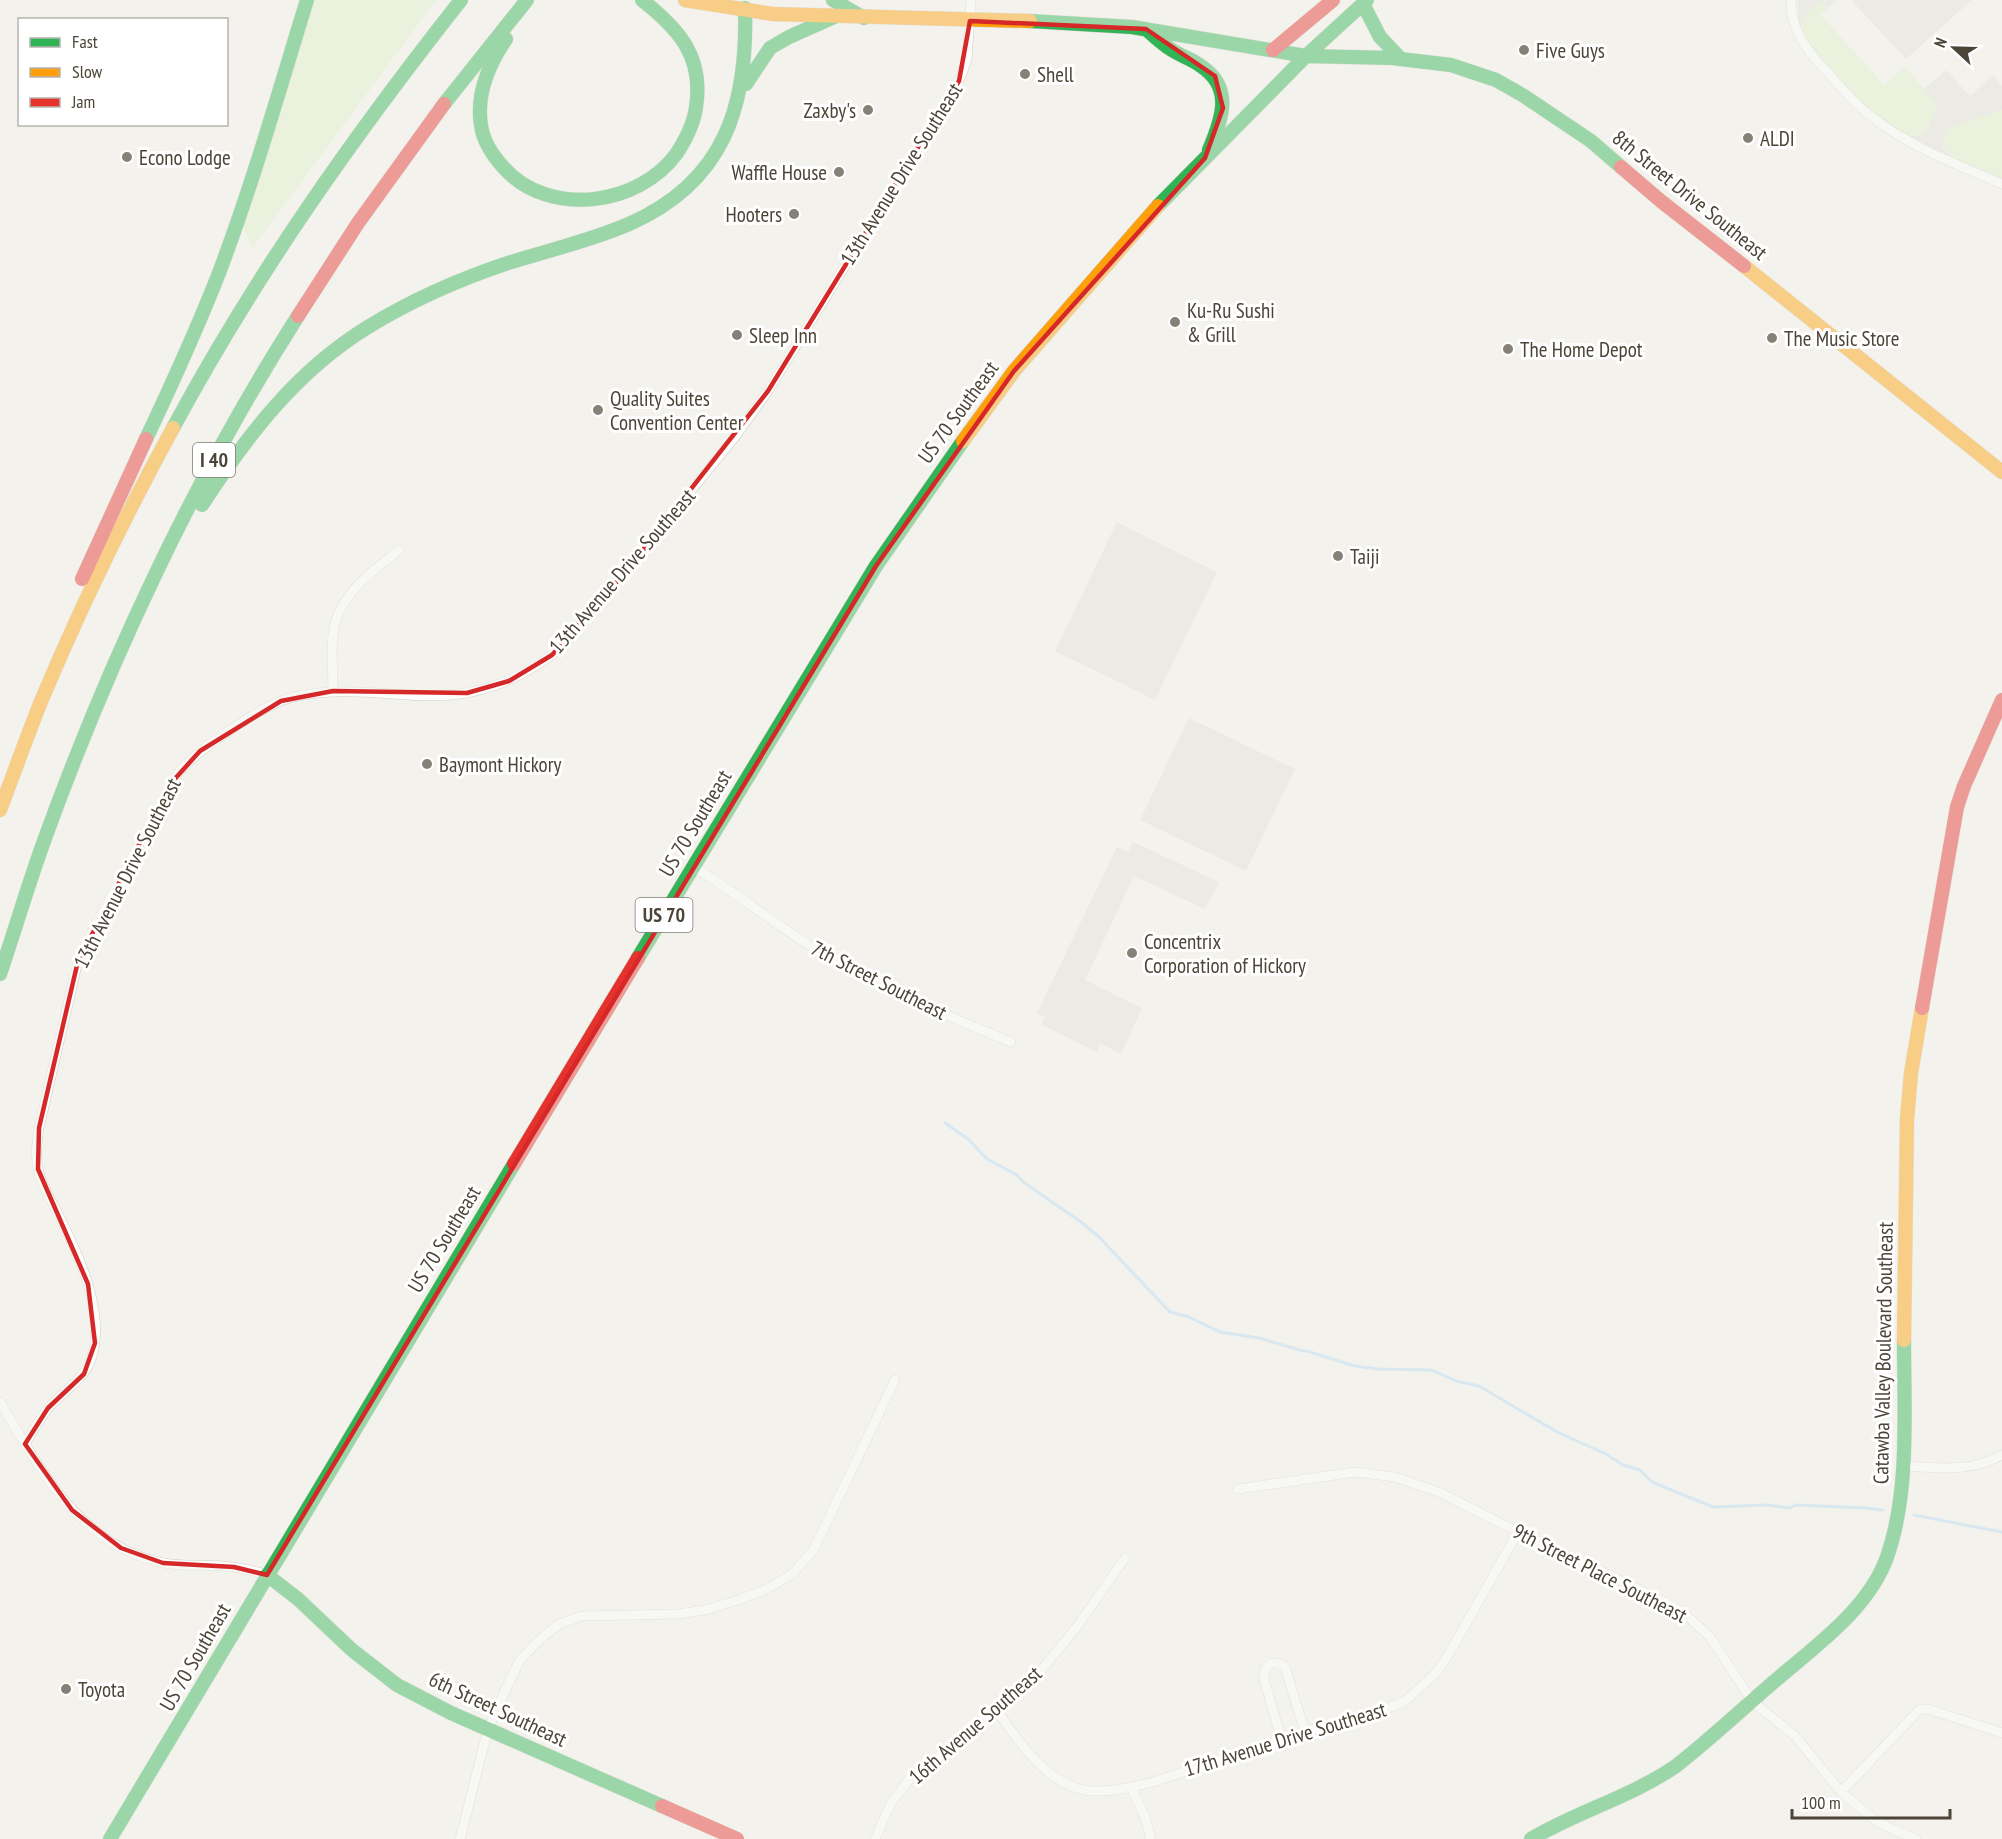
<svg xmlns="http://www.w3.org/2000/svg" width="2002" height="1839" viewBox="0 0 2002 1839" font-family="'PT Sans Narrow',sans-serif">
<rect width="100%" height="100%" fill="#f3f2ed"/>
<!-- green -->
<path fill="#e0f0cb" d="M312,0H436L253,247L238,219Z
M1821,0L1828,8L1821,15L1884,85L1905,67L1935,101C1936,109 1933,116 1930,123C1927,129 1924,135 1918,136C1893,142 1801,50 1802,25C1802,13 1813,7 1821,0Z
M2002,110V179C1982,171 1917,153 1955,125Z"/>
<!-- parking -->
<path fill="#e3e1dc" d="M1798,0H1837L1828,8L1821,0L1804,16L1801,28L1803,35L1798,18Z
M1851,0H1972L1906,59Z
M1946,70L1970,96L1993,75L2002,86V110L1955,125L1949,129L1943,141L1944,147L1951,157L1908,136H1919L1923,134L1929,126L1936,106L1935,101L1924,89Z
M1117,522L1217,572L1155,700L1055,651Z
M1189,718L1295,769L1246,871L1140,820Z
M1133,842L1219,882L1205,909L1134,876L1085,980L1142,1008L1121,1054L1100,1043L1097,1052L1041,1024L1045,1017L1037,1013L1117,847L1128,852Z"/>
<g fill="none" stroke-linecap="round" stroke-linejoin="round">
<!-- stream -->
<path stroke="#bbdcf4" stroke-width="3" d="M945,1123L968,1139L987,1159L1017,1175L1023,1182L1081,1222L1099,1237L1170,1312L1189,1317L1220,1332L1259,1338L1303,1351H1307L1355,1366L1378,1369L1431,1370L1456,1381L1479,1386L1557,1432L1606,1454L1623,1465L1640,1470L1652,1482L1713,1507L1767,1505L1790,1508L1796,1505L1865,1508L1883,1510
M1914,1515L2002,1532"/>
<defs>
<path id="street" d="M1791,0C1790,30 1810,55 1830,75C1843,90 1856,105 1872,117C1910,147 1958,165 2002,184
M333,691C333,672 331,653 333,635C337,596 370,573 399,550
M693,867C741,895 783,931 831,959C888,992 950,1017 1011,1042
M0,1402C40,1469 80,1547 164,1563C184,1567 203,1564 223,1566C238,1567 253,1570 267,1575
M25,1444C33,1431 40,1418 50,1406C64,1391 82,1381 90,1362C108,1317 79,1255 58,1214C51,1200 41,1185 38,1169C35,1155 37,1141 39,1128L78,961L94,928L177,774C191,757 208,746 226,733C247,719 266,705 290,698C337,686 384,695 431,696C482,696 527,677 565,644L735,437L768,391L959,81L967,60L971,0
M1903,1466C1939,1468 1969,1473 2002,1455
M1238,1489L1355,1472L1395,1477L1441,1493L1518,1532L1661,1600L1685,1614L1710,1637L1752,1701L1795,1736L1841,1792L1875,1820L1892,1829L1916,1839
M996,1709C1019,1742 1049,1789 1093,1791C1113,1792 1133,1787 1153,1782L1305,1732L1386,1709L1405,1701L1437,1672L1450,1652L1518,1532
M1282,1741L1264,1679L1265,1669L1271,1663H1278L1285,1667L1305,1732
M1131,1787L1145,1817L1151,1839
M1841,1792L1920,1709H1928L2002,1733
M460,1839L488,1729L505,1691L520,1660L538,1641L559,1624L582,1616L678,1614L705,1610L741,1599L767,1589L792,1574L813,1551L895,1380
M875,1839L891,1803L908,1781L1040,1672L1079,1624L1125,1558"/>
<path id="fast" d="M833,0L864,18
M1363,4L1380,37L1401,59
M1030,21L1132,27L1306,56L1392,58L1451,65L1496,80L1524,96L1591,141L1621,167
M1146,29C1154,36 1162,44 1172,50C1181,56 1192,59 1201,66C1234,88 1222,119 1209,150
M506,39C489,64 476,94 481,125C483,141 493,156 504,168C549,218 639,206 677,153C686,139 694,124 696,107C704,57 679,29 642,0
M746,84L770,48L789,37L834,17
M444,104L527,0
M1158,206L1306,56L1367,0
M173,428C256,274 353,137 461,0
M146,439C172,384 197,329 219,273C253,183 279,91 307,0
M202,505C247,436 296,371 368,327C412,300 460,279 508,263C549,250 590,241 629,224C725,182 748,105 745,8
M638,958L876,566L963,441
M0,974C15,930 28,885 44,841C109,661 195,477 298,316
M267,1575L298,1599L352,1650L397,1685L451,1713L662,1806
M110,1839L514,1164
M1531,1839C1578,1811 1631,1797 1676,1766C1708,1741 1738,1713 1769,1686C1811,1649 1868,1611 1887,1557C1910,1492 1904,1408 1904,1340"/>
<path id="slow" d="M685,0L773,14L1030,21
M1744,266L2002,472
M963,441L1014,371L1158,206
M0,810C14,773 27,736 42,699C81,606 125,516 173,428
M1904,1340L1907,1119L1911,1073L1922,1008"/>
<path id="jam" d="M1273,50L1333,0
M1621,167L1662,202L1744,266
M298,316L358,223L444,104
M82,579L146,439
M1922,1008L1957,807L1964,786L2002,700
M514,1164L638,958
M662,1806L737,1839"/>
</defs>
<!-- street casing -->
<use href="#street" stroke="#d0cdc7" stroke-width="10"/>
<!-- fast casing -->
<use href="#fast" stroke="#d3cfc4" stroke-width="15"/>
<!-- slow casing -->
<use href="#slow" stroke="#d3cfc4" stroke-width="15"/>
<!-- jam casing -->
<use href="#jam" stroke="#d3cfc4" stroke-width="15"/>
<!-- street -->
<use href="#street" stroke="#fdfdfc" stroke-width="9"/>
<!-- fast -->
<use href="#fast" stroke="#30b455" stroke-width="14"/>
<!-- slow -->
<use href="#slow" stroke="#ff9f0a" stroke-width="14"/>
<!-- jam -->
<use href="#jam" stroke="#e5322d" stroke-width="14"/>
</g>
<!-- marked area -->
<path d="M0 0H2002V1839H0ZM970,21L1146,29L1215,76L1223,108L1205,158L1014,371L876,566L267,1575L234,1567L163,1563L121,1548L72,1510L25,1444L48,1408L84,1374L95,1343L88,1284L38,1169L39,1128L78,961L172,782L200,751L281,701L333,691L467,693L509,681L552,655L628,569L768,391L959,81Z" fill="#f3f2ed" fill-opacity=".55" fill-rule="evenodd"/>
<path fill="none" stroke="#d62828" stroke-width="4.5" stroke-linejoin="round" d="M970,21L1146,29L1215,76L1223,108L1205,158L1014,371L876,566L267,1575L234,1567L163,1563L121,1548L72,1510L25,1444L48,1408L84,1374L95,1343L88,1284L38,1169L39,1128L78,961L172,782L200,751L281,701L333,691L467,693L509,681L552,655L628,569L768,391L959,81Z"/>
<!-- markers -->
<g fill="#868177" stroke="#fff" stroke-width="2">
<circle cx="1524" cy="50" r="6"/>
<circle cx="1025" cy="74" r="6"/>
<circle cx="868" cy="110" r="6"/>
<circle cx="1748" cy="138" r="6"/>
<circle cx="127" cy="157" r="6"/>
<circle cx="839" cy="172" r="6"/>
<circle cx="794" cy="214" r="6"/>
<circle cx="1175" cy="322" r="6"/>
<circle cx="737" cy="335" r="6"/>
<circle cx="1772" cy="338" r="6"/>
<circle cx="1508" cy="349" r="6"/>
<circle cx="598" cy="410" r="6"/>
<circle cx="1338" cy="556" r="6"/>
<circle cx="427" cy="764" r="6"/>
<circle cx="1132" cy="953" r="6"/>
<circle cx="66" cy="1689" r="6"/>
</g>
<g text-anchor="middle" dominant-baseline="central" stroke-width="6" stroke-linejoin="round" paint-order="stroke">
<!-- shield labels -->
<g fill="#fff" stroke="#827c73" stroke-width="1.5">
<rect x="193" y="443" width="42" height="34" rx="4.5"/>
<rect x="635.5" y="898" width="57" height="34" rx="4.5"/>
</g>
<g font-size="20" font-weight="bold" fill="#4c4437">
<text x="214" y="460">I 40</text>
<text x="664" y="915">US 70</text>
</g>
<!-- poi labels -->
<g font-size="21" fill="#4c4437" stroke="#fff" text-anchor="start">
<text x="1536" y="50">Five Guys</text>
<text x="1037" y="74">Shell</text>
<text x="856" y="110" text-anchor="end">Zaxby's</text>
<text x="1760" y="138">ALDI</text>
<text x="139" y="157">Econo Lodge</text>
<text x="827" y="172" text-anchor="end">Waffle House</text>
<text x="782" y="214" text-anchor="end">Hooters</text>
<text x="1187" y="310">Ku-Ru Sushi<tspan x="1187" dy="24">&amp; Grill</tspan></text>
<text x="749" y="335">Sleep Inn</text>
<text x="1784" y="338">The Music Store</text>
<text x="1520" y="349">The Home Depot</text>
<text x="610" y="398">Quality Suites<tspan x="610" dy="24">Convention Center</tspan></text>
<text x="1350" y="556">Taiji</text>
<text x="439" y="764">Baymont Hickory</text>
<text x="1144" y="941">Concentrix<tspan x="1144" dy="24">Corporation of Hickory</tspan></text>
<text x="78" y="1689">Toyota</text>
</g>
<!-- street labels -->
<g font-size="21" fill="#4c4437" stroke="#fff">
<text transform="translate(901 174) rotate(-58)">13th Avenue Drive Southeast</text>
<text transform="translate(1690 195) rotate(39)">8th Street Drive Southeast</text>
<text transform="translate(958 412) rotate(-54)">US 70 Southeast</text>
<text transform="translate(622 571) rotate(-49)">13th Avenue Drive Southeast</text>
<text transform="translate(695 823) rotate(-59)">US 70 Southeast</text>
<text transform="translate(127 873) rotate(-63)">13th Avenue Drive Southeast</text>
<text transform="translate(879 980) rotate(27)">7th Street Southeast</text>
<text transform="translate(444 1239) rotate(-59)">US 70 Southeast</text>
<text transform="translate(1883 1353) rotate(-89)">Catawba Valley Boulevard Southeast</text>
<text transform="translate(1600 1573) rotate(27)">9th Street Place Southeast</text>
<text transform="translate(195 1657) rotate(-60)">US 70 Southeast</text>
<text transform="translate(498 1709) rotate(25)">6th Street Southeast</text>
<text transform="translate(975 1725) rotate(-41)">16th Avenue Southeast</text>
<text transform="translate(1285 1739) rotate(-17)">17th Avenue Drive Southeast</text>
</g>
</g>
<!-- legend -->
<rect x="18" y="18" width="210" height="108" fill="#ffffff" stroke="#b7b4af" stroke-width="1.5"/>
<rect x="30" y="38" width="30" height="9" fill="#30b455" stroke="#b7b4af" stroke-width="1.5"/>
<text x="72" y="48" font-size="18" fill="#4c4437">Fast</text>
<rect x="30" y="68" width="30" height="9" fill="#ff9f0a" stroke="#b7b4af" stroke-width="1.5"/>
<text x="72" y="78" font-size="18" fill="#4c4437">Slow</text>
<rect x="30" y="98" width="30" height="9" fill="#e5322d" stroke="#b7b4af" stroke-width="1.5"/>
<text x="72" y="108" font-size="18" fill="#4c4437">Jam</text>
<!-- north arrow -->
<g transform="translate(1954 48) rotate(292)" stroke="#ffffff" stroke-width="4.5" paint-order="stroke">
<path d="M0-4.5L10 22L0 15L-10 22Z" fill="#4c4437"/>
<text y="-9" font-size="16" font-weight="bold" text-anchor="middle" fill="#4c4437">N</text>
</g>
<!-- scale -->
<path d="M1792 1809v9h158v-9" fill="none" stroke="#4c4437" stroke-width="3"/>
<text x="1801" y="1809" font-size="18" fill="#4c4437" stroke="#ffffff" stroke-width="4.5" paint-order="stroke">100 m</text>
</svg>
